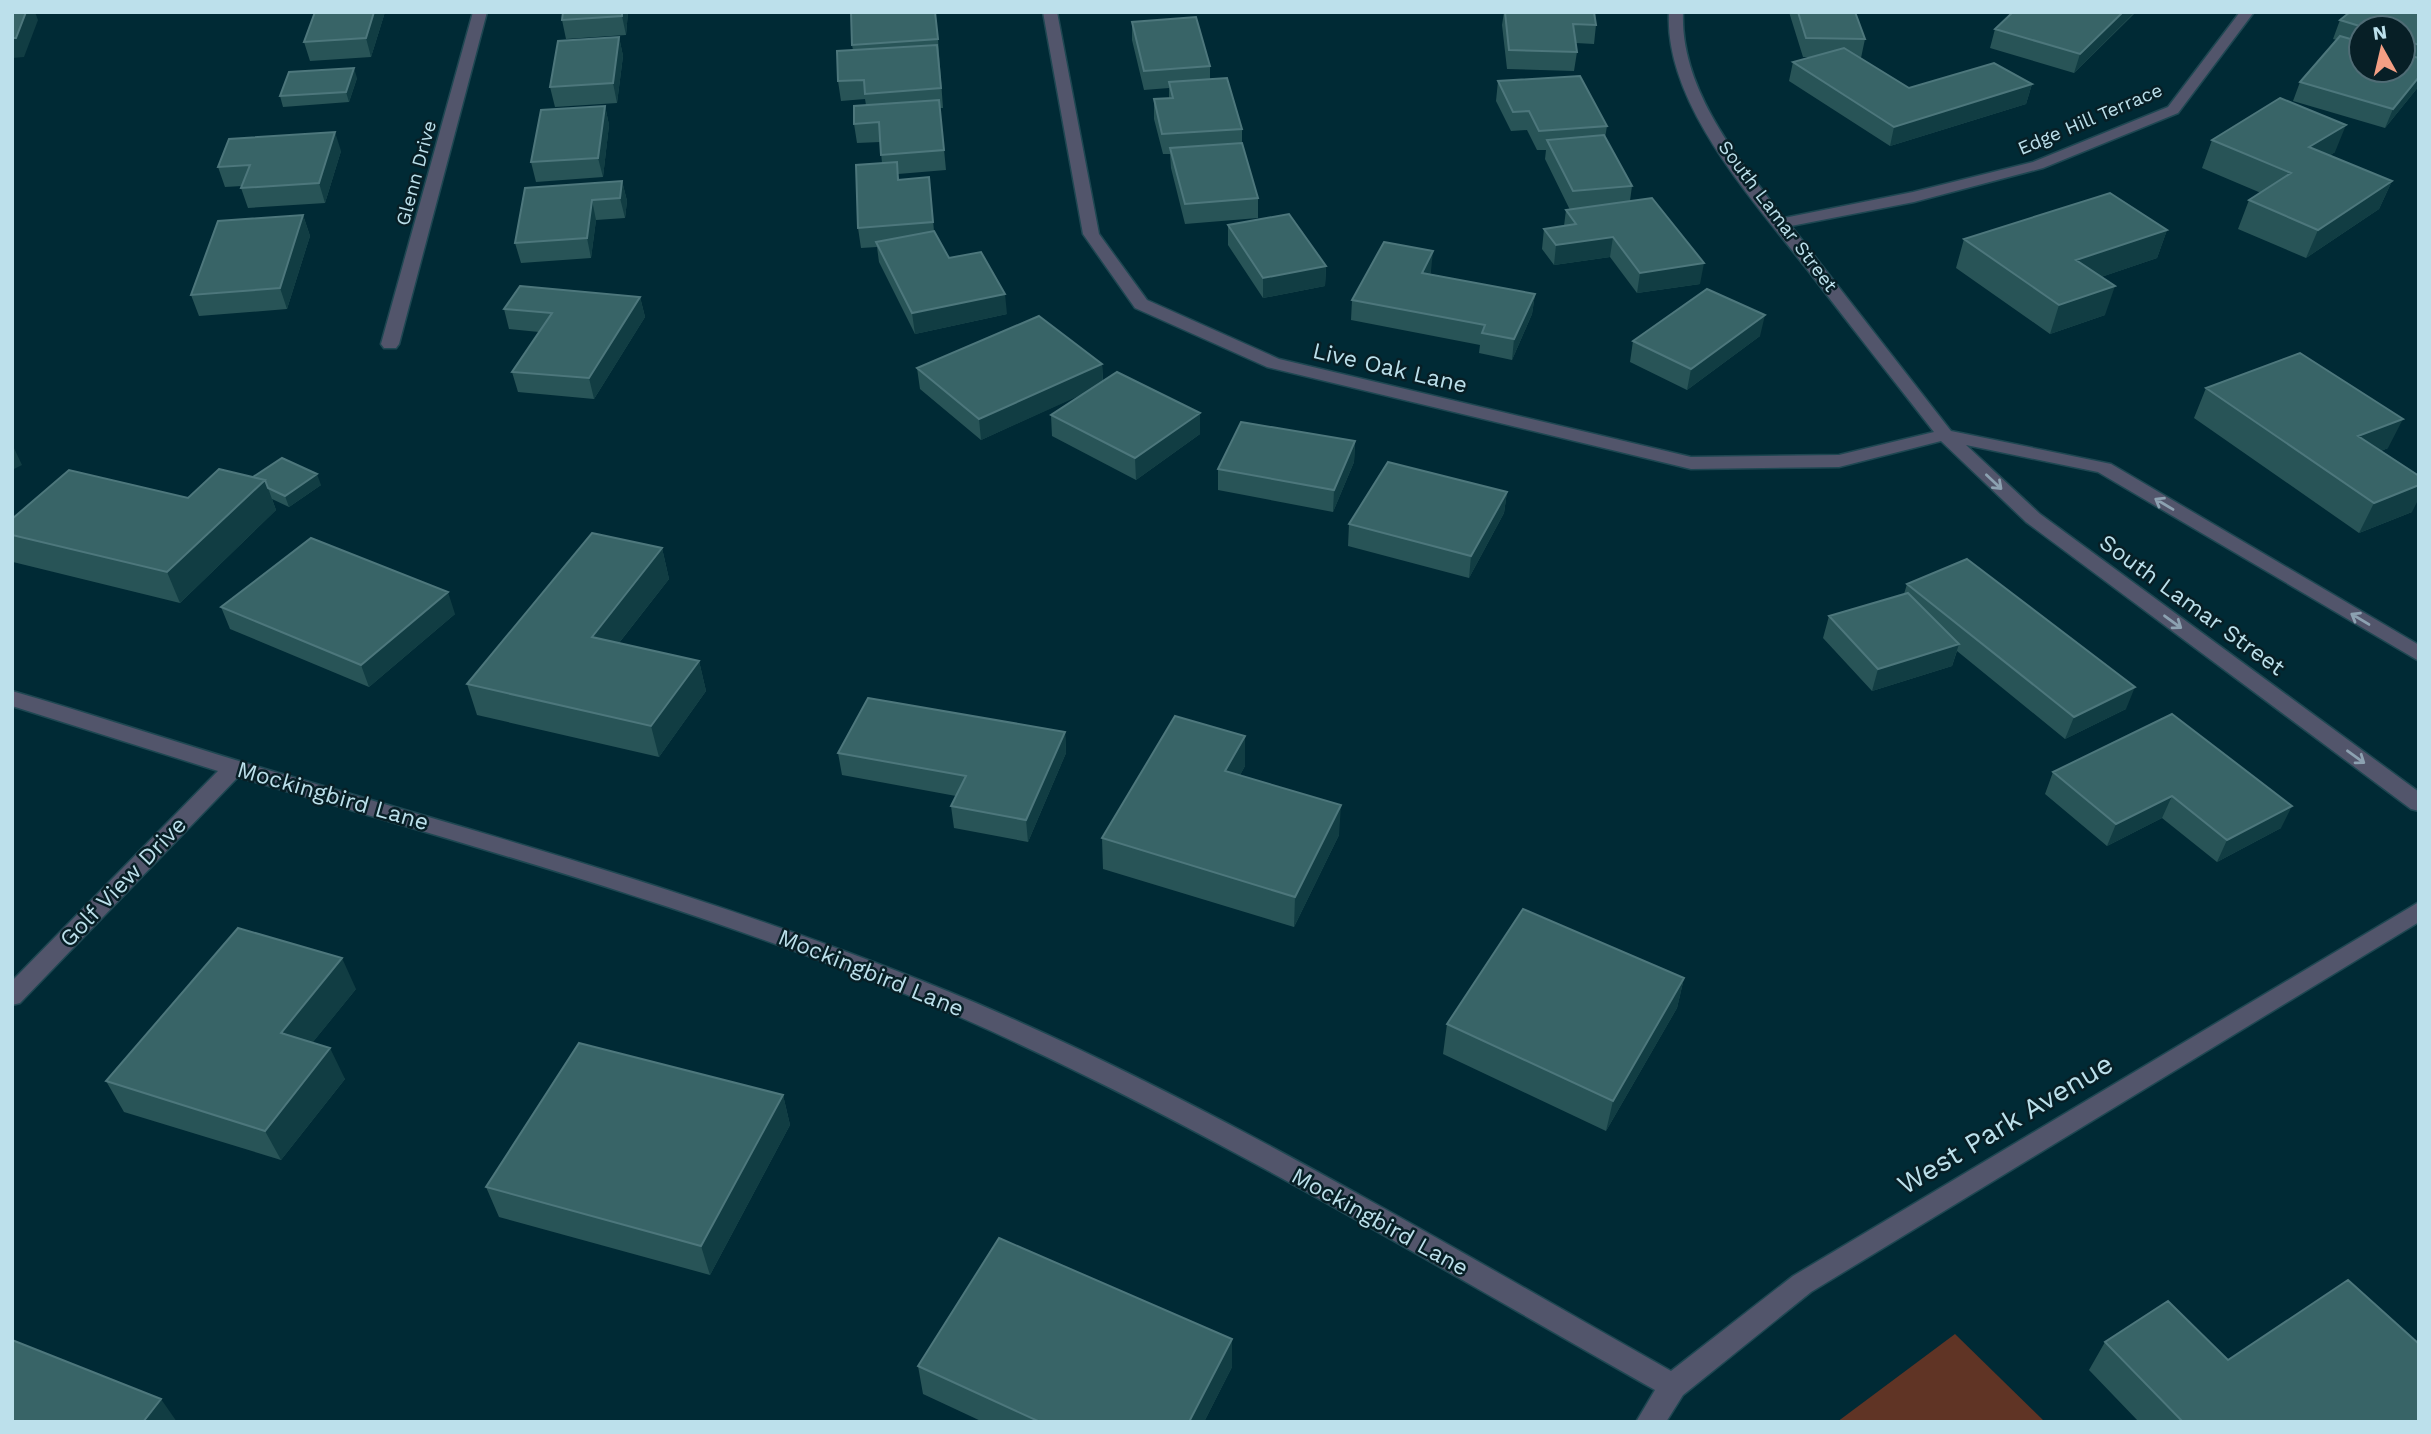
<svg xmlns="http://www.w3.org/2000/svg" width="2431" height="1434" viewBox="0 0 2431 1434" font-family="'Work Sans',sans-serif">
<rect width="100%" height="100%" fill="#002a35"/>
<!-- green -->
<path fill="#603425" d="M1955,1334L2045,1422H1837Z"/>
<g fill="none" stroke-linecap="round" stroke-linejoin="round">
<defs>
<path id="minor" d="M473,12H487L399,344L396,348H384L381,344Z
M1043,12H1057L1099,234L1147,300L1279,359L1691,457L1839,455L1934,432C1894,381 1853,329 1813,277C1759,206 1664,107 1669,12H1683C1680,90 1739,160 1784,218L1913,192L2033,162L2168,107L2240,12H2254L2178,113L2043,168L1914,202L1791,226L1951,431L2111,464L2419,645V661L2098,472L1966,445L2040,514L2419,792V811L2411,809L2026,522L1941,441L1839,467L1691,469L1267,367L1135,308L1083,234Z
M12,691C105,718 196,749 289,776C520,844 753,909 976,1003C1217,1106 1443,1243 1671,1371L1793,1276L2419,902V922L1811,1292L1683,1395L1666,1422H1636L1655,1390C1427,1261 1202,1124 962,1018C729,916 482,849 238,777L20,1003L12,1005V981L218,771L12,706Z"/>
</defs>
<!-- minor casing -->
<use href="#minor" stroke="#1e4752" stroke-width="3"/>
<!-- minor -->
<use href="#minor" fill="#52556b" fill-rule="evenodd"/>
</g>
<!-- wall -->
<path fill="#285457" fill-rule="evenodd" d="M385,12L371,57L310,61L304,42Z
M628,12L626,35L566,39L562,20Z
M1504,12H1594L1596,25L1594,44L1576,43L1577,52L1574,71L1507,69L1502,25Z
M1789,12H1855L1865,39L1861,58L1909,88L2032,84L2026,104L1890,146L1789,81L1793,62L1812,57H1803Z
M2419,12V86L2385,128L2293,101L2300,82L2337,40L2333,39L2340,20ZM2361,28H2403V70H2361Z
M2134,14L2074,73L1990,48L1995,29Z
M1132,22L1210,66V79L1242,129V143L1258,198V218L1185,224L1171,168L1170,154H1163L1154,119V99L1169,98V88L1144,90L1132,40Z
M619,37L623,56L617,103L555,107L550,87Z
M938,39L943,108H940L946,170L898,174L899,180L929,177L934,231L949,258L1007,314L915,334L879,262L877,247L861,248L858,228L882,163L880,142L857,143L854,124L866,105L865,99L841,101L838,81L853,50L852,45Z
M357,78L349,102L283,107L280,96Z
M1498,81L1607,126L1605,138L1632,186L1630,201L1700,284L1637,293L1610,257L1554,265L1542,249L1544,229L1564,226L1566,210H1570L1545,159L1546,150H1537L1527,130L1511,131L1496,101Z
M605,106L609,125L603,177L536,182L531,162Z
M2212,140L2335,152L2329,156L2392,181L2379,209L2306,258L2238,229L2249,200L2261,193L2202,168Z
M341,151L325,203L248,208L241,188L242,186L225,187L218,167Z
M622,181L627,201L625,218L596,220L591,258L521,263L515,243Z
M303,215L310,236L287,309L199,316L191,295Z
M1228,225L1326,266L1325,286L1263,298L1228,245Z
M2167,230L2157,258L2101,277L2105,315L2050,334L1956,268L1964,239Z
M1431,271L1430,274L1535,294L1532,314L1512,360L1479,353L1480,345L1351,320L1352,300Z
M640,297L645,317L594,399L518,392L512,372L539,332L509,329L504,309Z
M1760,336L1687,390L1630,362L1633,341Z
M1102,364L1103,381L1200,434L1136,480L1052,436L1051,415L1084,393L981,440L920,389L917,368Z
M2206,388L2388,448L2381,451L2412,512L2359,533L2194,418Z
M1355,441L1354,462L1333,512L1218,490V469Z
M253,477L321,485L289,507L272,499L276,510L180,603L13,562L12,560V519L188,498Z
M1507,492L1504,513L1469,578L1348,546L1349,524Z
M662,548L669,579L619,643L699,661L706,691L659,757L477,715L467,684Z
M1907,584L2126,709L2065,739L1957,651L1952,666L1872,691L1823,638L1829,616L1904,594Z
M221,607L455,614L369,687L230,629Z
M2172,714L2281,828L2217,862L2162,818L2107,846L2045,794L2053,772Z
M1065,732L1066,753L1028,842L954,828L951,806L956,796L842,775L838,753Z
M1245,736V766L1240,775L1339,835L1294,927L1103,869L1102,838Z
M1684,978L1677,1008L1606,1131L1443,1054L1447,1024Z
M356,989L312,1043L345,1079L281,1160L124,1112L106,1081Z
M783,1095L790,1125L710,1275L499,1217L486,1187Z
M2105,1342L2228,1360L2419,1422H2139L2089,1370Z
M918,1366L1232,1367L1204,1422H983L923,1394Z"/>
<!-- shaded-wall -->
<path fill="#113d43" d="M26,12H35L38,20L24,57L12,58V38Z
M374,12H385L371,57L366,38Z
M622,12H628L626,35L622,16Z
M2123,12H2135L2074,73L2080,54Z
M619,37L623,56L617,103L613,83Z
M354,68L357,78L349,102L346,92Z
M2419,77V86L2385,128L2393,109Z
M2032,84L2026,104L1890,146L1894,127Z
M605,106L609,125L603,177L598,158Z
M2346,125L2335,152L2298,175L2309,147Z
M335,132L341,151L325,203L319,183Z
M622,181L627,201L625,218L620,198Z
M2392,181L2379,209L2306,258L2318,230Z
M592,200L596,220L591,258L587,238Z
M303,215L310,236L287,309L280,288Z
M2167,230L2157,258L2066,289L2076,260Z
M1613,237L1610,257L1554,265L1556,245Z
M1433,251L1431,271L1420,293L1422,273Z
M1704,263L1700,284L1637,293L1640,273Z
M1326,266L1325,286L1263,298V278Z
M2115,286L2105,315L2050,334L2059,305Z
M1005,294L1007,314L915,334L912,313Z
M1535,294L1532,314L1512,360L1514,339Z
M640,297L645,317L594,399L589,378Z
M1765,315L1760,336L1687,390L1691,369Z
M1102,364L1103,385L981,440L979,419Z
M1200,413V434L1136,480L1135,458Z
M2403,419L2388,448L2344,466L2358,436Z
M1355,441L1354,462L1333,512L1334,490Z
M12,444L22,465L12,470Z
M317,474L321,485L289,507L285,496Z
M265,480L276,510L180,603L167,572Z
M2419,485V498L2412,512L2359,533L2374,503Z
M1507,492L1504,513L1469,578L1471,556Z
M662,548L669,579L600,667L592,637Z
M448,592L455,614L369,687L361,665Z
M1959,644L1952,666L1872,691L1878,669Z
M699,661L706,691L659,757L651,726Z
M2135,687L2126,709L2065,739L2074,717Z
M1065,732L1066,753L1028,842L1026,820Z
M1245,736V766L1225,802V771Z
M2172,796L2162,818L2107,846L2116,824Z
M1341,805L1339,835L1294,927L1295,897Z
M2292,806L2281,828L2217,862L2227,840Z
M342,958L356,989L296,1063L281,1033Z
M1684,978L1677,1008L1606,1131L1613,1101Z
M330,1048L345,1079L281,1160L265,1131Z
M783,1095L790,1125L710,1275L701,1246Z
M1232,1339V1367L1204,1422H1189Z
M161,1399L177,1422H143Z"/>
<!-- building -->
<path fill="#386467" stroke="#4d777c" stroke-width="2" d="M12,12H26L16,38H12Z
M315,12H374L366,38L304,42Z
M563,12H622V16L562,20Z
M851,12H935L938,39L852,45Z
M1505,12H1594L1596,25L1573,24L1577,52L1509,50Z
M1798,12H1855L1865,39L1806,38Z
M2013,12H2123L2080,54L1995,29Z
M2350,12H2419V45L2403,40V28H2366L2340,20Z
M1196,17L1210,66L1144,71L1132,22Z
M2340,36L2361,42V70H2403V54L2419,58V77L2393,109L2300,82Z
M619,37L613,83L550,87L558,41Z
M937,45L941,88L865,94L864,80L838,81L837,51Z
M1844,48L1909,88L1994,63L2032,84L1894,127L1793,62Z
M354,68L346,92L280,96L289,72Z
M1580,76L1607,126L1539,131L1529,111L1513,112L1498,81Z
M1227,78L1242,129L1162,134L1154,99L1173,98L1169,82Z
M2280,98L2346,125L2309,147L2392,181L2318,230L2249,200L2291,173L2212,140Z
M939,100L944,150L881,155L879,122L854,124V106Z
M605,106L598,158L531,162L541,110Z
M335,132L319,183L241,188L250,165L218,167L229,139Z
M1604,135L1632,186L1573,191L1547,140Z
M1242,143L1258,198L1185,204L1170,148Z
M897,162L898,180L929,177L933,222L858,228L856,165Z
M622,181L620,198L592,200L587,238L515,243L525,188Z
M2110,193L2167,230L2076,260L2115,286L2059,305L1964,239Z
M1652,198L1704,263L1640,273L1613,237L1556,245L1544,229L1576,224L1566,210Z
M1289,214L1326,266L1263,278L1228,225Z
M303,215L280,288L191,295L218,221Z
M934,231L949,258L981,252L1005,294L912,313L876,242Z
M1384,242L1433,251L1422,273L1535,294L1514,339L1482,333L1485,325L1352,300Z
M520,286L640,297L589,378L512,372L552,313L504,309Z
M1707,289L1765,315L1691,369L1633,341Z
M1039,316L1102,364L979,419L917,368Z
M2300,353L2403,419L2358,436L2419,476V485L2374,503L2206,388Z
M1117,372L1200,413L1135,458L1051,415Z
M1241,422L1355,441L1334,490L1218,469Z
M282,458L317,474L285,496L268,488L265,480L253,477Z
M1388,462L1507,492L1471,556L1349,524Z
M219,469L265,480L167,572L12,535V519L69,470L188,498Z
M592,533L662,548L592,637L699,661L651,726L467,684Z
M311,538L448,592L361,665L221,607Z
M1967,559L2135,687L2074,717L1907,584Z
M1908,593L1959,644L1878,669L1829,616Z
M868,698L1065,732L1026,820L951,806L966,776L838,753Z
M2172,714L2292,806L2227,840L2172,796L2116,824L2053,772Z
M1175,716L1245,736L1225,771L1341,805L1295,897L1102,838Z
M1523,909L1684,978L1613,1101L1447,1024Z
M238,928L342,958L281,1033L330,1048L265,1131L106,1081Z
M579,1043L783,1095L701,1246L486,1187Z
M999,1238L1232,1339L1189,1422H1040L918,1366Z
M2348,1280L2419,1344V1422H2183L2105,1342L2168,1301L2228,1360Z
M12,1340L161,1399L143,1422H12Z"/>
<!-- one-way arrows -->
<defs><path id="oneway-shaft" d="M-6 0H5M1.5-3L5.5 0L1.5 3" fill="none" stroke-width="1.6" stroke-linecap="round" stroke-linejoin="round" transform="scale(1.75)"/></defs>
<g stroke="#8ca1b1">
<use href="#oneway-shaft" transform="translate(1994 482) rotate(43)"/>
<use href="#oneway-shaft" transform="translate(2164 504) rotate(-149)"/>
<use href="#oneway-shaft" transform="translate(2360 619) rotate(-149)"/>
<use href="#oneway-shaft" transform="translate(2173 622) rotate(36)"/>
<use href="#oneway-shaft" transform="translate(2356 757) rotate(36)"/>
</g>
<g text-anchor="middle" dominant-baseline="central" stroke-width="5" stroke-linejoin="round" paint-order="stroke">
<!-- far-street labels -->
<g font-size="19" fill="#bce0eb" stroke="#071f26">
<text transform="translate(2090 119) rotate(-23)">Edge Hill Terrace</text>
<text transform="translate(416 173) rotate(-75)">Glenn Drive</text>
<text transform="translate(1778 216) rotate(53)">South Lamar Street</text>
</g>
<!-- street labels -->
<g font-size="23" fill="#bce0eb" stroke="#071f26">
<text transform="translate(1390 368) rotate(13)">Live Oak Lane</text>
<text transform="translate(2192 605) rotate(36)">South Lamar Street</text>
<text transform="translate(333 796) rotate(16)">Mockingbird Lane</text>
<text transform="translate(123 882) rotate(-46)">Golf View Drive</text>
<text transform="translate(871 973) rotate(22)">Mockingbird Lane</text>
<text transform="translate(1380 1222) rotate(29)">Mockingbird Lane</text>
</g>
<!-- near-street labels -->
<g font-size="28" fill="#bce0eb" stroke="#071f26">
<text transform="translate(2005 1124) rotate(-31)">West Park Avenue</text>
</g>
</g>
<!-- border -->
<rect width="2431" height="1434" fill="none" stroke="#bce0eb" stroke-width="28"/>
<!-- north arrow -->
<g transform="translate(2382 49) rotate(352)"><circle r="33" fill="#071f26" stroke="#4f6c75" stroke-width="2"/>
<path d="M0-5L12 26L0 18L-12 26Z" fill="#f39f84"/>
<text y="-10" font-size="19" font-weight="bold" text-anchor="middle" fill="#bce0eb">N</text>
</g>
</svg>
